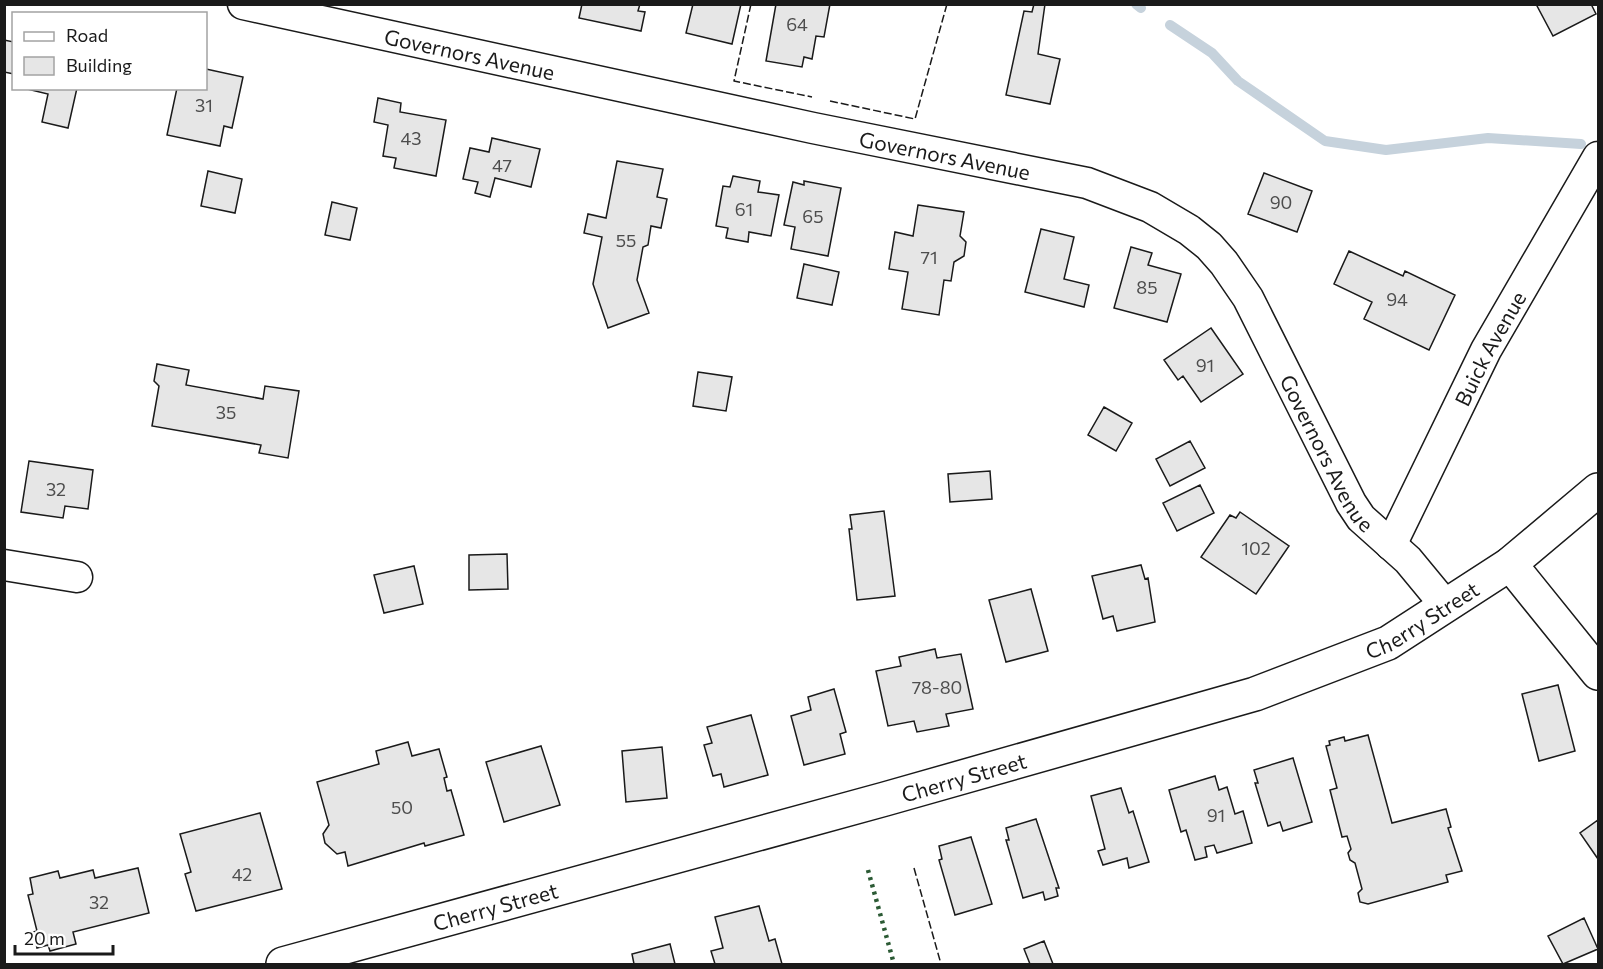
<svg xmlns="http://www.w3.org/2000/svg" width="1603" height="969" viewBox="0 0 1603 969" font-family="Commissioner,sans-serif">
<rect width="100%" height="100%" fill="#fff"/>
<g fill="none" stroke-linecap="round" stroke-linejoin="round">
<!-- stream -->
<path stroke="#c6d2dc" stroke-width="10" d="M1136,4L1141,8
M1170,25L1212,53L1238,81L1325,141L1386,150L1488,138L1581,144"/>
</g>
<!-- building -->
<path fill="#e6e6e6" stroke="#1a1a1a" stroke-width="1.5" d="M582,4H640L638,11L645,12L641,31L579,18Z
M693,4H741L732,44L686,33Z
M776,4H830L824,37L816,36L812,59L804,57L802,67L766,61Z
M1034,4H1045L1038,54L1060,59L1050,104L1006,95L1024,11L1032,12Z
M1536,4H1591L1596,14L1553,36Z
M4,40L14,42V74L4,72Z
M206,69L243,77L232,128L224,126L220,146L167,135L177,88H206Z
M23,88H77L68,128L42,122L48,94Z
M378,98L401,103L400,112L446,120L436,176L394,168L396,158L383,156L388,125L374,122Z
M492,138L540,149L531,187L495,178L490,197L475,193L478,182L463,179L470,148L489,152Z
M617,161L663,169L657,197L667,199L661,228L651,226L648,245L643,247L637,280L649,313L608,328L593,284L602,237L584,233L588,214L606,218Z
M208,171L242,179L235,213L201,206Z
M1264,173L1312,191L1297,232L1248,214Z
M733,176L760,181L758,192L779,195L771,236L749,232L748,242L726,238L728,228L716,226L723,186L730,187Z
M804,181L841,188L828,256L791,249L795,227L784,225L793,182L804,185Z
M332,202L357,208L350,240L325,235Z
M918,205L964,212L960,236L966,242L964,256L954,262L951,281L944,280L939,315L902,309L908,272L889,269L895,232L913,236Z
M1041,229L1074,237L1064,279L1089,285L1084,307L1025,292Z
M1131,247L1152,253L1148,265L1181,274L1167,322L1114,308Z
M1349,251L1403,276L1405,271L1455,295L1429,350L1364,319L1372,302L1334,284Z
M804,264L839,272L832,305L797,298Z
M1211,328L1243,374L1201,402L1183,376L1178,380L1164,360Z
M157,364L189,370L186,385L263,399L265,386L299,391L288,458L259,453L261,445L152,426L159,386L154,381Z
M698,372L732,377L726,411L693,406Z
M1104,407L1132,423L1116,451L1088,435Z
M1190,441L1205,468L1170,486L1156,459Z
M29,461L93,470L88,509L65,506L63,518L21,512Z
M990,471L992,499L950,502L948,474Z
M1200,485L1214,513L1177,531L1163,503Z
M884,511L895,596L857,600L849,529H852L850,515Z
M1240,512L1289,546L1256,594L1201,557L1230,515L1236,518Z
M507,554L508,589L469,590V555Z
M1141,565L1145,579L1148,578L1155,622L1117,631L1113,616L1103,619L1092,576Z
M414,566L423,604L384,613L374,575Z
M1031,589L1048,651L1006,662L989,600Z
M935,649L937,658L961,654L973,709L946,714L949,726L917,732L914,721L888,726L876,671L901,666L899,657Z
M1558,685L1575,751L1539,761L1522,694Z
M834,689L846,732L840,734L845,754L804,765L791,716L811,710L808,697Z
M751,715L768,775L724,787L721,774L713,776L704,745L712,743L707,727Z
M1368,735L1392,823L1446,809L1451,827L1448,828L1462,871L1446,875L1448,882L1368,904L1360,902L1358,893L1362,889L1355,863L1350,860L1348,853L1351,849L1347,836L1342,837L1330,790L1337,788L1326,746L1330,745L1329,741L1344,737L1345,741Z
M408,742L412,756L439,749L447,777L444,778L447,791L451,790L464,835L425,846L424,843L348,866L345,852L337,854L325,843L323,834L329,825L317,782L379,764L376,751Z
M541,746L560,805L504,822L486,762Z
M662,747L667,798L626,802L622,751Z
M1293,758L1312,822L1283,831L1280,822L1268,826L1255,783H1258L1254,770Z
M1215,776L1219,790L1227,787L1235,814L1243,811L1252,843L1217,853L1214,845L1205,847L1207,857L1195,860L1186,830L1181,832L1169,790Z
M1121,788L1129,813L1133,811L1149,862L1129,868L1127,858L1103,865L1098,851L1105,849L1091,796Z
M260,813L282,889L196,911L185,874L191,872L180,834Z
M1036,819L1059,888H1056L1058,896L1045,900L1043,892L1023,898L1006,840H1009L1006,828Z
M1598,820V859L1580,833Z
M971,837L992,904L955,915L939,860L942,859L939,846Z
M138,868L149,913L73,932L76,944L50,951L48,945L37,948L33,932L37,931L28,895L33,894L30,878L58,871L60,878L93,870L95,878Z
M759,906L769,941L775,939L782,964H715L711,951L723,948L715,917Z
M1584,918L1598,949L1563,964L1548,936Z
M1044,941L1053,964H1030L1024,949Z
M670,944L675,964H634L632,954Z"/>
<g fill="none" stroke-linecap="round" stroke-linejoin="round">
<defs>
<g id="minor">
<path id="s1" d="M243,4L813,128L1087,183L1150,207L1189,230L1209,246L1224,263L1248,298L1351,503L1361,518L1408,560L1446,606"/>
<path id="s2" d="M1391,545L1486,350L1598,157"/>
<path d="M4,565L77,577"/>
</g>
<path id="tertiary" d="M1510,564L1598,673"/>
<g id="secondary">
<path id="s3" d="M283,964L885,799L1255,694L1388,643L1510,564L1598,490"/>
</g>
</defs>
<!-- minor casing -->
<use href="#minor" stroke="#1a1a1a" stroke-width="33"/>
<!-- tertiary casing -->
<use href="#tertiary" stroke="#1a1a1a" stroke-width="36"/>
<!-- secondary casing -->
<use href="#secondary" stroke="#1a1a1a" stroke-width="36"/>
<!-- minor -->
<use href="#minor" stroke="#fff" stroke-width="30"/>
<!-- tertiary -->
<use href="#tertiary" stroke="#fff" stroke-width="33"/>
<!-- secondary -->
<use href="#secondary" stroke="#fff" stroke-width="33"/>
<!-- hedge -->
<path stroke="#2b5a34" stroke-width="4.5" stroke-dasharray="3 4.5" stroke-linecap="butt" d="M868,870L894,964"/>
<!-- fence -->
<path stroke="#1a1a1a" stroke-width="1.5" stroke-dasharray="8 3" stroke-linecap="butt" d="M751,4L734,81L812,97
M830,101L915,119L947,4
M914,868L941,964"/>
</g>
<g text-anchor="middle" dominant-baseline="central" stroke-width="4.5" stroke-linejoin="round" paint-order="stroke">
<!-- number labels -->
<g font-size="18" fill="#4d4d4d">
<text x="797" y="24">64</text>
<text x="204" y="105">31</text>
<text x="411" y="138">43</text>
<text x="502" y="165">47</text>
<text x="1281" y="202">90</text>
<text x="744" y="209">61</text>
<text x="813" y="216">65</text>
<text x="626" y="240">55</text>
<text x="929" y="257">71</text>
<text x="1147" y="287">85</text>
<text x="1397" y="299">94</text>
<text x="1205" y="365">91</text>
<text x="226" y="412">35</text>
<text x="56" y="489">32</text>
<text x="1256" y="548">102</text>
<text x="937" y="687">78-80</text>
<text x="402" y="807">50</text>
<text x="1216" y="815">91</text>
<text x="242" y="874">42</text>
<text x="99" y="902">32</text>
</g>
<!-- street labels -->
<g font-size="21" fill="#1a1a1a" stroke="#fff">
<text stroke="none"><textPath href="#s1" startOffset="232">Governors Avenue</textPath></text>
<text stroke="none"><textPath href="#s1" startOffset="718">Governors Avenue</textPath></text>
<text stroke="none"><textPath href="#s2" startOffset="220">Buick Avenue</textPath></text>
<text stroke="none"><textPath href="#s1" startOffset="1240">Governors Avenue</textPath></text>
<text stroke="none"><textPath href="#s3" startOffset="1192">Cherry Street</textPath></text>
<text stroke="none"><textPath href="#s3" startOffset="706">Cherry Street</textPath></text>
<text stroke="none"><textPath href="#s3" startOffset="220">Cherry Street</textPath></text>
</g>
</g>
<!-- border -->
<rect width="1603" height="969" fill="none" stroke="#1a1a1a" stroke-width="12"/>
<!-- legend -->
<rect x="12" y="12" width="195" height="78" fill="#ffffff" stroke="#a3a3a3" stroke-width="1.5"/>
<rect x="24" y="32" width="30" height="9" fill="#ffffff" stroke="#a3a3a3" stroke-width="1.5"/>
<text x="66" y="42" font-size="18" fill="#1a1a1a">Road</text>
<rect x="24" y="57" width="30" height="18" fill="#e6e6e6" stroke="#a3a3a3" stroke-width="1.5"/>
<text x="66" y="72" font-size="18" fill="#1a1a1a">Building</text>
<!-- scale -->
<path d="M15 945v9h98v-9" fill="none" stroke="#1a1a1a" stroke-width="3"/>
<text x="24" y="945" font-size="18" fill="#1a1a1a" stroke="#ffffff" stroke-width="4.5" paint-order="stroke">20 m</text>
</svg>
